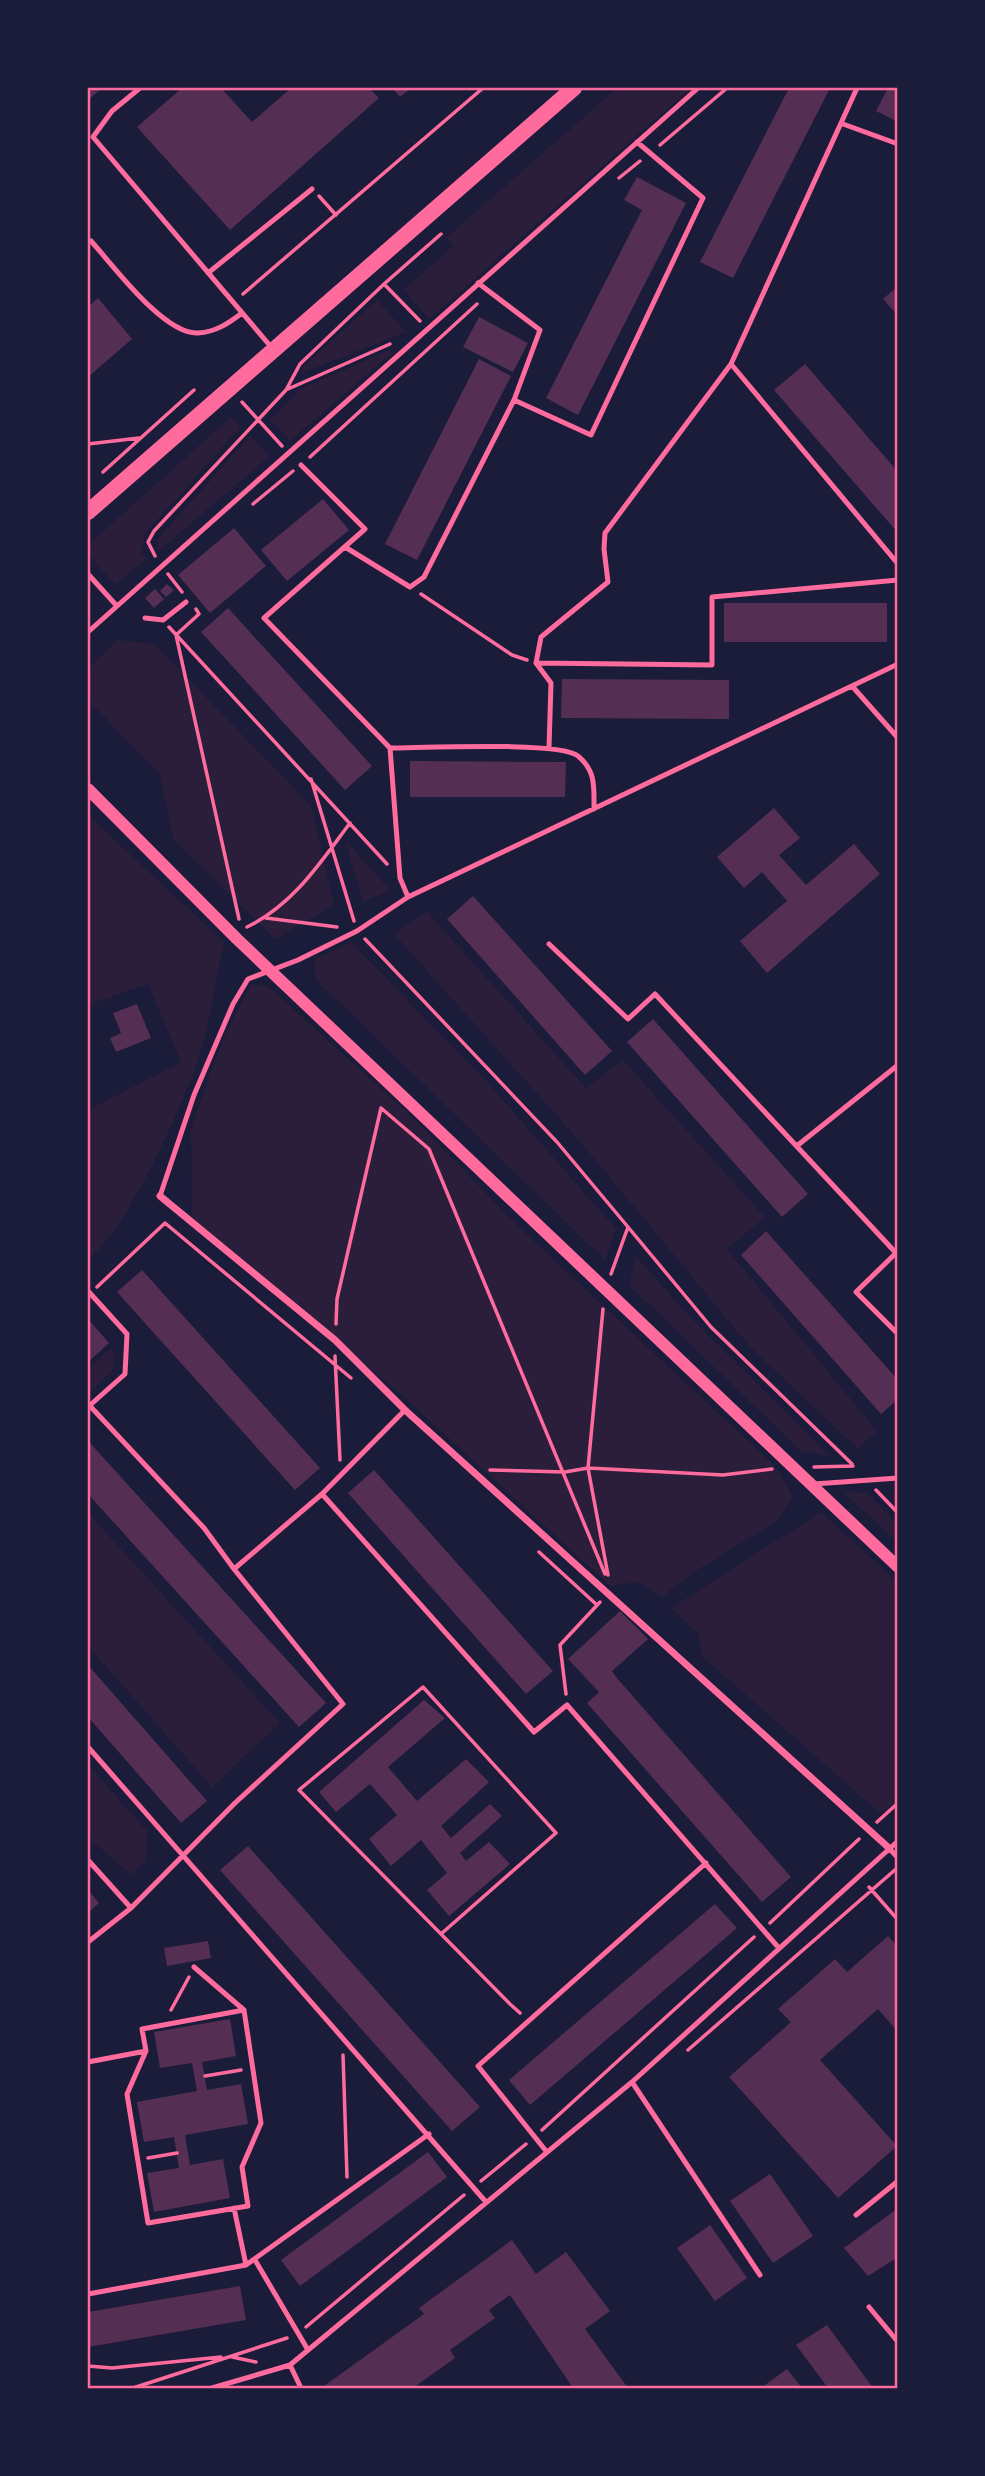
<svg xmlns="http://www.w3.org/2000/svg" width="985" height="2476" viewBox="0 0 985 2476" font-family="Mulish,sans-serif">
<rect width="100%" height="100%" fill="#1b1b3a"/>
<!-- green -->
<path fill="#2a1e3b" d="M617,88H691L429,319L403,290L453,246L447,237Z
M377,300L406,332L302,373L303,366Z
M389,350L392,353L290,441L270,420L301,389Z
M231,417L240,427L145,534L141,553L147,559L115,585L88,554V545Z
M250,436L270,456L159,551L157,540Z
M118,640L155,644L311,806L334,905L275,939L173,839L160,775L88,700V669Z
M88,815L224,942C215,983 209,1033 194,1072C173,1125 129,1224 88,1261V1110L181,1062L148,984L88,1005Z
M345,840L390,890L363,902Z
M427,912L586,1088L623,1060L765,1217L727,1249L877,1431L858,1449L750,1347L582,1144L394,934Z
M351,942L489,1084L616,1229L605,1260L316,980L314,959Z
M251,984L269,987L409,1114L521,1229L777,1468L793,1498L776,1522L694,1572L662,1597L639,1582L610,1586L404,1397L192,1222L191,1128L224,1036Z
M636,1256L690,1317L830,1456L801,1451L629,1285Z
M111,1348L115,1357L111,1372L88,1394V1369Z
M843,1492L867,1493L897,1524V1542Z
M821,1512L897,1582V1802L880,1813L702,1656L698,1633L671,1608Z
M88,1513L280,1723L212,1787L88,1646Z
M88,1765L147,1831L146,1861L131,1875L88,1837Z"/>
<!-- building -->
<path fill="#542f53" d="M88,88H102L88,100Z
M182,88H221L252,122L291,88H369L379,98L230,230L137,127Z
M392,88H411L400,97Z
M789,88H823L829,90L733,278L700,262Z
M888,88H898V122L876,111Z
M637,177L686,203L578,415L546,398L642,210L624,200Z
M898,286V316L883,299Z
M98,298L132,339L88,377V307Z
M479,317L528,343L513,372L463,347Z
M479,359L511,376L417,560L385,544Z
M805,364L898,472V533L774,390Z
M323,499L349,530L287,581L261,550Z
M234,528L266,566L210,613L178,575Z
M167,584L174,590L166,597L160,591Z
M155,589L164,599L154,608L145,598Z
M724,603H887V642H724Z
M228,608L372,766L345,790L201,632Z
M562,679L729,680V719L561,718Z
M410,761L566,762L565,797H410Z
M774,808L800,838L779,855L806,885L854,844L880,874L767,973L740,941L787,901L762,872L744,888L717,857Z
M473,896L612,1051L585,1075L447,919Z
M137,1004L151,1038L116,1052L110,1038L121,1033L113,1013Z
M653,1019L808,1194L782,1217L627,1042Z
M766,1231L898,1380V1399L881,1414L741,1255Z
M142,1270L320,1468L295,1490L117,1292Z
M88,1319L109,1343L88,1362Z
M90,1443L326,1703L299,1727L88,1494V1446Z
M374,1470L553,1671L526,1694L348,1493Z
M620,1611L648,1639L612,1671L616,1677L791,1877L762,1902L587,1703L599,1692L568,1659Z
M88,1665L207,1801L181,1823L88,1717Z
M424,1700L445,1718L388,1767L417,1801L466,1759L489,1782L441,1826L451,1838L490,1804L502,1816L460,1853L466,1861L489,1842L510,1864L449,1916L427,1890L447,1873L421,1840L391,1866L369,1839L397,1815L370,1784L336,1812L319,1792Z
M248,1846L480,2107L452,2131L220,1870Z
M88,1890L99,1903L88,1913Z
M715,1904L737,1928L530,2105L509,2080Z
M888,1936L898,1947V2032L878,2009L820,2060L897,2146L838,2198L729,2077L791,2022L778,2009L835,1959L847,1972Z
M208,1941L211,1958L167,1966L164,1948Z
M230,2019L236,2056L202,2062L207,2090L241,2084L248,2124L185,2135L190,2165L223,2159L230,2198L154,2212L147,2173L179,2168L174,2137L144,2142L137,2102L197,2091L192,2063L160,2068L154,2032Z
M428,2152L447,2177L300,2286L281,2260Z
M770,2174L813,2236L773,2263L730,2201Z
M898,2208V2262L895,2259L868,2276L844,2248Z
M710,2225L747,2278L715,2301L677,2248Z
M512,2240L536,2274L566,2252L610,2311L585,2329L628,2388H573L510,2295L489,2310L495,2318L450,2350L455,2358L413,2388H325L324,2386L424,2314L419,2308Z
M240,2286L246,2320L88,2347V2312Z
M827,2325L873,2388H828L796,2345Z
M787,2369L802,2388H761Z"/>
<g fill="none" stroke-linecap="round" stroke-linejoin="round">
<!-- path -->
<path stroke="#ff6b9d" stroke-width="3.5" d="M660,145L727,88
M619,178L640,161
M319,196L336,215
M384,284L441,234
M243,294L483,88
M288,389L390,344
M242,402L282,446
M88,444L139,438
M310,457L477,304
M103,472L194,390
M253,504L293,471
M155,556L148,542L154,531L286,390L300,364L384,284L420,321
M168,574L182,592
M421,594L512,655L527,660
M196,609L199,614L176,635L239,919
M169,627L387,864
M311,779L354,921
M266,918L337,927
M247,927C293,905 320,863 350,823
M365,939L557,1142L628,1227L611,1274
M628,1227L711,1327L852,1464
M97,1287L165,1223L351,1378
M603,1309L588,1468L608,1575
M336,1324L337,1299L381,1108L429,1149L605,1574
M335,1356L340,1460
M814,1467L853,1466
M490,1470L565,1472L588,1468L723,1475L772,1469
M876,1490L898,1513
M539,1552L597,1605
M566,1694L560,1645L600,1602
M877,1822L898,1803
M869,1887L898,1920
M770,1923L859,1839
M441,1934L556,1833L423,1687L299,1790L510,2004L520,2013
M171,2010L189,1977
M688,2050L896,1869
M343,2055L347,2177
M205,2076L241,2070
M542,2130L754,1937
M148,2158L177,2153
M481,2181L526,2144
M306,2327L464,2195
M232,2357L256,2362
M88,2366L112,2368L221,2357
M133,2388L287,2338"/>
<!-- service -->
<path stroke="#ff6b9d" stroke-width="5" d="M140,88L112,111L93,137L272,348
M843,124L898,144
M91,241C113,265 164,335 198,333C216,332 229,323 242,313
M208,273L312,189
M478,283L540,330L514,400
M731,364L857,88
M301,465L365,529L264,618L390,748L400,878L408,897
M345,547L410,587L424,577L514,400L591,435L703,198L637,142
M88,574L116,605
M145,618L163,620L186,602
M88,632L698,88
M536,663L541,637L608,582L604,549L605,533L731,364L898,564
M852,686L898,738
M390,748C420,748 562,741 578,756C596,771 594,787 594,809
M549,748L551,683L536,663L712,665V597L898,580
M549,944L628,1019L655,994L896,1253L856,1292L898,1334
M798,1145L898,1065
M160,1196L194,1095L233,1004L248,979L298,960L357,931L408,897L898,664
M88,1291L127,1334L125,1374L88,1407
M90,1406L204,1528L234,1569
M814,1484L898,1478
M322,1494L534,1732L567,1705L778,1947
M88,1747L486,2202
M889,1848L898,1858
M88,1860L131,1908
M88,1942L131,1908L235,1803L343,1704L234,1569L322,1494L405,1410
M194,1967L244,2010
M244,2010L261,2123L242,2167L248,2206L148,2223L127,2094L146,2051L142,2029Z
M88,2062L146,2051
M632,2082L760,2275
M546,2151L478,2066L706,1863
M234,2208L246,2265
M856,2215L898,2181
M255,2260L308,2350
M88,2294L246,2265L429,2134
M869,2307L898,2342
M290,2365L301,2388
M212,2388L290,2365L632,2082L898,1841"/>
<!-- minor -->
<path stroke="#ff6b9d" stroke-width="7" d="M160,1196L335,1340L405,1410L889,1848"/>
<!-- tertiary -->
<path stroke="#ff6b9d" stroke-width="12" d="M88,789L237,939L898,1567"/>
<!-- primary -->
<path stroke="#ff6b9d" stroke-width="16" d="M88,512L574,88"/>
</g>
<!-- border -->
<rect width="985" height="2476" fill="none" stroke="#1b1b3a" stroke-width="178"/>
<rect x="89" y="89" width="807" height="2298" fill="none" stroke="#ff6b9d" stroke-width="2.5"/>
</svg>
